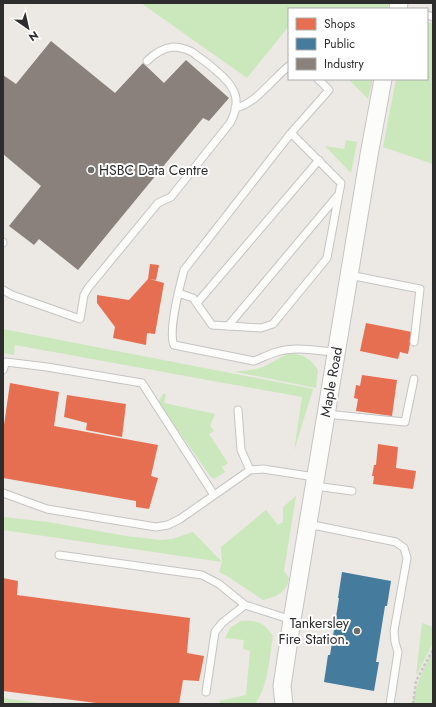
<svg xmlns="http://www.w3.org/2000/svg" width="436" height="707" viewBox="0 0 436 707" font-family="Jost,sans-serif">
<rect width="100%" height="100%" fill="#ece8e4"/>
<!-- green -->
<path fill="#cbe7bc" d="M141,3H389L388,9H289V26L247,78Z
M427,22L433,23V164L383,147L396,79H427Z
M348,79H373L368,99Z
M346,140L357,142L351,173L325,146L344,149Z
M3,329L313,389L294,451L302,397L15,345L14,355L3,353Z
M291,353C304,355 311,359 318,370L316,388L236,372V371C246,371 256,370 265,366C274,362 281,356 291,353Z
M163,394H166L164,403L215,414L210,426L214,431L209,434L228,463L222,467L225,472L214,479L210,476L158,402Z
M296,496L284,571L289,578C287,592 276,597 263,600L227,576L219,572L222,562L3,530V517L48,522L126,536L160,540L172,539L193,532L222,562L221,547L266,510L278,525L283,522V507Z
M241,621C258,620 263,622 273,636C269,658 269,685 255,704H221L219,701L246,695L250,651L243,649L244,640L225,638L230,628Z
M422,623L433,627V643L416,676Z
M433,649V704H412L418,682Z
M3,698L46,704H3Z"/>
<!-- shops -->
<path fill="#e76f51" d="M150,264L159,265L156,280L150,279L164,283L155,334L147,333L146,345L113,338L115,327L97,303V295L129,300L148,279Z
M366,323L412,332L408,354L400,352L398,359L360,351Z
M362,375L397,380L392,416L356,411L358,399L354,398L356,385L360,386Z
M10,383L59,392L54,426L158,445L151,476L158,478L149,509L136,507V501L3,478V432Z
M67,395L126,404L122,437L86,430L87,423L64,417Z
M378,444L398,447L396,468L416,471L413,489L373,484L374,476H372L374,465H376Z
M3,578L18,581L17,595L190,618L187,653L204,656L199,681L183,680L179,704H104L3,691Z"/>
<!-- public -->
<path fill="#457b9d" d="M342,572L391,581L387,606H385L376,662H379L374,691L324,682L328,655H330L339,598H338Z"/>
<!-- industry -->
<path fill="#8a817c" d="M51,41L115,93L143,63L164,83L186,60L229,98L209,121L203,118L78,270L39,239L34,245L9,226L41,186L3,154V75L16,84Z"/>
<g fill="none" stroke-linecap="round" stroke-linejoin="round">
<defs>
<path id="service" d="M427,15L433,17
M235,108C255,105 274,77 289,66
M291,133L329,90L318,79
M3,243V242
M349,275L420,289L414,342
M3,290L12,295L80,319L84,295L88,288L158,203L171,197L230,123C236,112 239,99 232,88C228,79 205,61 196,55C191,50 180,47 173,47C163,48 153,55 147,61
M178,293L193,298L212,325L261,328L273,324L327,258L341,183L291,133L184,270C180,285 168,332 174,345L254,361C262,358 269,354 277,352C296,346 317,351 336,352
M197,303L319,160
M228,326L339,194
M3,370L6,362L47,367L142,383L214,495
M238,410L241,450L250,470
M326,414L405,422L414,379
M315,486L352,491
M3,493L47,509L156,527L168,525L180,519L250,470L263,469L315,477
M308,524L396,542L404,548L407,558L394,631L395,642L398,652L390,704
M59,555L202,575L219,584L245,605L292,620
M206,692L215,632L222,623L245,605"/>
<path id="tertiary" d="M398,9L399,3
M284,704L282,686L292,620L369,155L383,79"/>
</defs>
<!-- service casing -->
<use href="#service" stroke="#c5c4c4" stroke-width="9"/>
<!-- tertiary casing -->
<use href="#tertiary" stroke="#c5c4c4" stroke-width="19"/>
<!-- path -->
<path stroke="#c8c8c8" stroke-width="2.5" stroke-dasharray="3 2" stroke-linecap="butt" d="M413,704L416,681L433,649"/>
<!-- service -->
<use href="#service" stroke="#fcfcfb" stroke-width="7"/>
<!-- tertiary -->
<use href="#tertiary" stroke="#fcfcfb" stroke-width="17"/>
</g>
<!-- markers -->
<g fill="#706e6d" stroke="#fff" stroke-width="1.5">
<circle cx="91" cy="170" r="4"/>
<circle cx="357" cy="631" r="4"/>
</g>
<g text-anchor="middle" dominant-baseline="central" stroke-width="4" stroke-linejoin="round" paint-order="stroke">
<!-- poi labels -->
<g font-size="14" fill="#2d2d2d" stroke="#fff" text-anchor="start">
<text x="99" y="170">HSBC Data Centre</text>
<text x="349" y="623" text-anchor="end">Tankersley<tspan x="349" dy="16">Fire Station.</tspan></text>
</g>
<!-- street labels -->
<g font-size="14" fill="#2d2d2d" stroke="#fff">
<text transform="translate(331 382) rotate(-80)">Maple Road</text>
</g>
</g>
<!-- border -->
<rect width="436" height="707" fill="none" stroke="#2d2d2d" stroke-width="8"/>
<!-- legend -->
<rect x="288" y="8" width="140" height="72" fill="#ffffff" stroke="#ababab"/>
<rect x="296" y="18" width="20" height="12" fill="#e76f51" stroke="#ababab"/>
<text x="324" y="28" font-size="12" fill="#2d2d2d">Shops</text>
<rect x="296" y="38" width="20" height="12" fill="#457b9d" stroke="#ababab"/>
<text x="324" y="48" font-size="12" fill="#2d2d2d">Public</text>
<rect x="296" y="58" width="20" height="12" fill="#8a817c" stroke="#ababab"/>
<text x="324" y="68" font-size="12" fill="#2d2d2d">Industry</text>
<!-- north arrow -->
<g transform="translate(28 28) rotate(146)" stroke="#ffffff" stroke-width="3" paint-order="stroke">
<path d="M0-3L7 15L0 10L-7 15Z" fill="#2d2d2d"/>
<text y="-6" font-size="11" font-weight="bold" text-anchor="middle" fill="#2d2d2d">N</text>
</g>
</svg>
